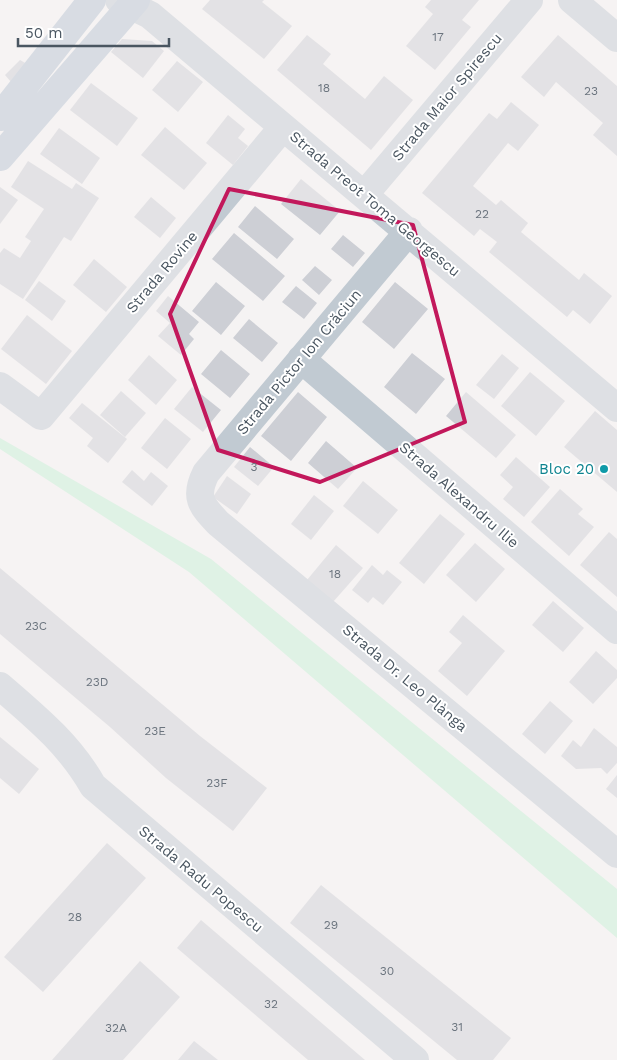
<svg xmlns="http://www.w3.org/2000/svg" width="617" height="1060" viewBox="0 0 617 1060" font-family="'Work Sans',sans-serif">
<rect width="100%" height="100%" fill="#f5f3f3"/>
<!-- green -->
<path fill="#c3f1d5" d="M0,438L211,559L617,889V938L189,572L0,449Z"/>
<!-- building -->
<path fill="#cdcfd5" d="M210,0H264L262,2L292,26L264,59L202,9Z
M431,0H479L462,20L471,27L435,70L406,46L433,14L425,7Z
M307,35L331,54L323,64L365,99L384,76L413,100L371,150L277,70Z
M558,35L617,86V156L593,135L603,123L556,82L544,97L521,77Z
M122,39L152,41L164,51L143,78L111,52Z
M20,60L27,64L11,82L5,75Z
M177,61L203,82L178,112L152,90Z
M91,83L138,118L117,146L70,110Z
M511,102L539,125L518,151L508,143L473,186L496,205L501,200L528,223L521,232L579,280L584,273L612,296L590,324L573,310L567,317L489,252L497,242L480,229L474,236L422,193L489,113L497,119Z
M228,115L245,129L238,138L248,146L233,165L206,143Z
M165,127L207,163L184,190L141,155Z
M59,128L100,158L82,184L40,154Z
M28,161L72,189L76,183L99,198L71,241L64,237L23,299L0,284V253L4,248L20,258L31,241L25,237L44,209L11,187Z
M301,179L340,211L320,235L281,204Z
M0,187L18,200L0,224Z
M151,197L176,218L160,238L134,217Z
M255,206L294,239L277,259L238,227Z
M234,233L285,276L263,301L212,259Z
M343,235L365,253L353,267L331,249Z
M94,259L127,287L106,312L73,285Z
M315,266L332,280L319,295L302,280Z
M39,281L66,301L52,321L25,300Z
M216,282L245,306L221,335L192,311Z
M395,282L428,309L394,349L362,322Z
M296,286L317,303L304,319L282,302Z
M168,296L199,322L189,334L194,339L181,355L158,336L170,323L156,311Z
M27,315L72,351L46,384L1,349Z
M249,319L278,343L262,362L233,338Z
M221,350L250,374L230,398L201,374Z
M412,353L445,379L416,414L384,387Z
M502,354L519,368L494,399L476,385Z
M149,355L177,380L156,405L128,380Z
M530,372L565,401L536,436L501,406Z
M192,387L221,410L203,432L174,409Z
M121,391L146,413L125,437L100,415Z
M298,392L327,417L291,461L261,436Z
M466,392L516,435L496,458L446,416Z
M82,403L127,439L108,463L87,446L93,438L69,418Z
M595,411L617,430V492L564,447Z
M165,418L191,439L167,469L141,448Z
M326,441L357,468L338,489L308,463Z
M250,447L274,467L258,486L234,467Z
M516,457L550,487L524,517L503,499L513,487L500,475Z
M132,470L144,481L151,472L168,486L152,506L122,482Z
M227,476L251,494L237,514L213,497Z
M363,481L398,510L378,534L343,506Z
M560,489L583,509L578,514L594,527L569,556L531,522Z
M314,495L334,511L311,540L291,524Z
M440,514L465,534L424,584L399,563Z
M609,532L617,539V597L580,565Z
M475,543L505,569L476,602L446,575Z
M336,545L363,568L333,602L307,580Z
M372,565L383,575L387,570L402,582L383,605L373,597L368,603L352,590Z
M0,568L200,736L267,788L233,831L166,778L110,727L0,634Z
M553,601L584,628L563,652L532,625Z
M463,615L505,651L467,696L438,671L462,643L449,632Z
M596,651L617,670V678L593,704L569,682Z
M550,701L573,721L545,754L522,734Z
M594,728L617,747V763L607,774L601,768L576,769L561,756L573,740L581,747Z
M0,737L39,769L19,794L0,778Z
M617,775V798L606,789Z
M107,843L146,878L43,992L4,957Z
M321,885L511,1038L493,1060H457L290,923Z
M201,920L365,1060H308L177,948Z
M140,961L180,997L123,1060H52Z
M194,1041L218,1060H178Z"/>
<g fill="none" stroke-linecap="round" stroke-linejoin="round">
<!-- minor -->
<path stroke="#c1cad2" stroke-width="28" d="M119,0L150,15L617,408
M572,0L617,38
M364,195L529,0
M409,231L206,473C194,497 201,505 218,523L617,854
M301,359L617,630
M0,386L41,416L283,127
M0,686C36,717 70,745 93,786L415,1060"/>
<!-- major -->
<path stroke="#b3c2d1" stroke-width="28" d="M0,117L92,0
M0,157L136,0"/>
</g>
<!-- marked area -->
<path d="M0 0H617V1060H0ZM229,189L413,225L465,422L320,482L218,450L170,314Z" fill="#f5f3f3" fill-opacity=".55" fill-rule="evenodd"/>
<path fill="none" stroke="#c2185b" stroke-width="4" stroke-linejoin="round" d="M229,189L413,225L465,422L320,482L218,450L170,314Z"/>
<!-- markers -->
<circle fill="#0f9aa8" stroke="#fff" stroke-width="2" cx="604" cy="469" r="5"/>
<g text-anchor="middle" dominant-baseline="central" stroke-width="4" stroke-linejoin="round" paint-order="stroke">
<!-- number labels -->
<g font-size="12" fill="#6b747e">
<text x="438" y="37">17</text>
<text x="324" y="88">18</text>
<text x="591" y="91">23</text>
<text x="482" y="214">22</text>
<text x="254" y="467">3</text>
<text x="335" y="574">18</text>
<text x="36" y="626">23C</text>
<text x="97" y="682">23D</text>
<text x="155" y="731">23E</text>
<text x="217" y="783">23F</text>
<text x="75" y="917">28</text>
<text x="331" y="925">29</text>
<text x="387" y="971">30</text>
<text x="271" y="1004">32</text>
<text x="457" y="1027">31</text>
<text x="116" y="1028">32A</text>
</g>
<!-- street labels -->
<g font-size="15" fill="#4a5661" stroke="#fff">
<text transform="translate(447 97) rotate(-50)">Strada Maior Spirescu</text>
<text transform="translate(375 204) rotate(40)">Strada Preot Toma Georgescu</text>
<text transform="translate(162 272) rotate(-50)">Strada Rovine</text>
<text transform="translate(299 362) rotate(-50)">Strada Pictor Ion Crăciun</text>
<text transform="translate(459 495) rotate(41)">Strada Alexandru Ilie</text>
<text transform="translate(405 678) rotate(40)">Strada Dr. Leo Plànga</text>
<text transform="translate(201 879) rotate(40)">Strada Radu Popescu</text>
</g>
<!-- culture labels -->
<g font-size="15" fill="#0d838f" stroke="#fff" text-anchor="end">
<text x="594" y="469">Bloc 20</text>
</g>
</g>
<!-- scale -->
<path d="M18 38v8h151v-8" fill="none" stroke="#4a5661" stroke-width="2.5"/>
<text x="25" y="38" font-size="15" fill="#4a5661" stroke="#ffffff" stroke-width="4" paint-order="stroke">50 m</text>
</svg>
